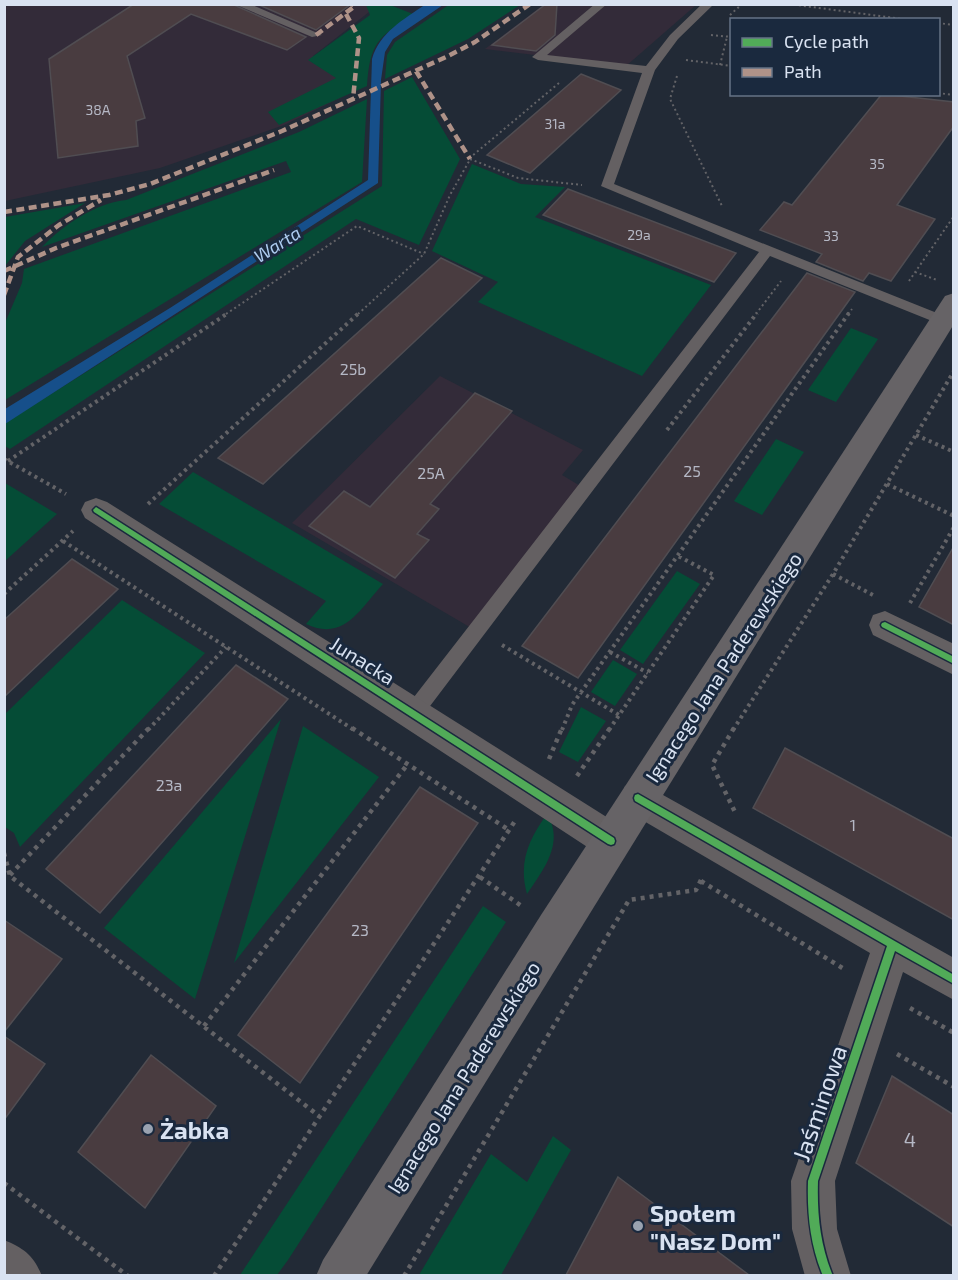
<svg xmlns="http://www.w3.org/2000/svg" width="958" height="1280" viewBox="0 0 958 1280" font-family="'Exo 2',sans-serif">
<rect width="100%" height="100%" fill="#222a36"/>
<!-- industrial -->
<path fill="#332b39" d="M5,5H378L313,56L329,62L346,95L284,125L160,168L5,201Z
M543,5H696L626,66L485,49Z
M440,376L583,450L562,475L587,490L473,629L292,523Z"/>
<!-- green -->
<path fill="#054c36" d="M450,4L520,5L468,39L385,79L387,55L395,42Z
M366,5H390L413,14C378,38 370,42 367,86L279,125L268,112L336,78L308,60L370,15Z
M412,77L460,159L419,245L356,219L10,449L5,446V423L382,186L384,91Z
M367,99L362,182L5,400V323L22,283L24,269L291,172L286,161L42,247C63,225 96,203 126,200L299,132Z
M472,164L521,184L565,187L535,217L711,285L642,376L478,302L498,282L432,251Z
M85,203L25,241L5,266V217Z
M851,328L878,339L836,402L808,390Z
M776,439L804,452L762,515L734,501Z
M193,472L383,584C360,609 344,642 306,624L326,601L159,504Z
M5,483L57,514L5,561Z
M677,571L700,584L643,664L620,650Z
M122,600L205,653L20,847L14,833L5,827V714Z
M613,660L637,674L615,706L591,692Z
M581,707L606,721L578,762L559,752Z
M281,719L195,999L104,928Z
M303,726L379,777L234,963Z
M547,814C565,843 543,870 527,894C518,862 529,839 547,814Z
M483,906L506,922L288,1260L277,1275H240Z
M553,1136L571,1150L501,1275H419L491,1154L527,1182Z"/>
<!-- water -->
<path fill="#164f8a" d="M426,4L443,5L393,39L385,52L381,80L378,183L5,424V409L170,308L368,180L372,59C380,32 403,20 426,4Z"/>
<!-- building -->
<path fill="#493c40" stroke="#504d52" stroke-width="1.5" d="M134,4H232L306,37L287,50L191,14L127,56L145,118L136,121L138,146L58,158L49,59Z
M257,4H351L316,30Z
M546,4H557L555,35L536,51L492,45Z
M581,74L621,90L530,173L487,155Z
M882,94L954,102V126L897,205L935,219L891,281L869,273L863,281L816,262L822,254L760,230L784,202L792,205Z
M568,189L736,253L714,282L543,215Z
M441,258L482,278L263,484L218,458Z
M807,273L855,292L578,678L522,646Z
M475,393L512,411L430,504L439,509L417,534L429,540L395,578L309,526L344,491L370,507Z
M954,546V625L919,607Z
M72,559L118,589L4,697V620Z
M236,665L288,699L100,913L46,869Z
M785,748L954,839V920L753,808Z
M420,787L478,823L300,1083L238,1035Z
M4,920L62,959L4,1032Z
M4,1036L45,1064L4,1120Z
M151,1055L216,1106L145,1208L78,1152Z
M892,1076L954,1115V1227L856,1163Z
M618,1177L749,1275H566Z"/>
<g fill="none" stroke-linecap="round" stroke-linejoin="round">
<!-- path-far2 -->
<path stroke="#636367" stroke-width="2" stroke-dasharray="2 3" stroke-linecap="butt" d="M789,4L910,20
M730,15L742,4
M938,23L954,25
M711,35L732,37
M686,60L732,66
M720,65L727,37
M677,76L670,99L722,206
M938,93L954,95
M470,159L518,178L582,185
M915,272L937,280
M909,281L954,216
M226,314L357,226L424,254
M358,314L424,254L450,195L472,156L559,83
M756,314L781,281
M848,314L852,309"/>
<!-- path-far1 -->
<path stroke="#636367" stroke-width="4" stroke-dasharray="3 4" stroke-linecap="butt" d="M667,430L757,313
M916,435L954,452
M4,459L66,494
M8,461L228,313
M887,484L954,516
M148,504L359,313
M63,541L354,730
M833,574L873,595
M4,594L73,531
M910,603L954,527
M502,645L619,715
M610,652L648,673
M148,730L226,647
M562,730L572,705L849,313
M609,730L714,575L678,556
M733,730L833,574L954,371"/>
<!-- path -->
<path stroke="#636367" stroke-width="4.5" stroke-dasharray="4 5" stroke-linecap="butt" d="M352,728L509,830
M734,728L712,765L735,812
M549,759L562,728
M577,776L610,728
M4,853L10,876L319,1116
M10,875L149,728
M480,877L523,907
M701,881L844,969
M910,1008L954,1033
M204,1026L407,765
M897,1054L954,1087
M4,1183L128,1276
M214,1276L515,821
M404,1276L629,900L696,890L703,876"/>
<!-- lane -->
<path fill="#646062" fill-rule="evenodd" d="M234,4H250L322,35L312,37Z
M595,4H607L547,55L646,66L670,35L702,4H714L678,39L655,70L614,184L947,317L949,320L947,323H937L770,256L421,718L414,720L407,718L405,712L407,706L759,252L601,186L642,73L538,60L532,57Z"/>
<!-- street -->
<path fill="#646062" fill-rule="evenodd" d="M96,498L107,502L624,828L630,841L624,854L611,859L598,854L85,518L81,510L85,502Z
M885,611L954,644V675L873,635L869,625L873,615Z
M638,781L954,958V1000L903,972L835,1181L837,1229L851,1276H805L792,1229L791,1181L870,953L625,810L620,798L625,786Z
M4,1240C24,1248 34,1256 42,1276H4Z"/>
<!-- secondary -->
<path fill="#666366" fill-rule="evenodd" d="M954,293V324L366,1276H316L323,1260L541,915L945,296Z"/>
<!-- quiet -->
<path stroke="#af9288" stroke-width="4.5" stroke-dasharray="8 4.5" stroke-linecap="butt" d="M346,14L359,38L353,99
M316,35L355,6L352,4
M416,71L470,159
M4,212L109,195L150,184L282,131L446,57L475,42L530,4
M4,271L56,248L274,170
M4,295L18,257L59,225L101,200"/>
<defs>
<path id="cycleway" d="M96,507L614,838L615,841L614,844L611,845L608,844L94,512L93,510Z
M885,622L954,657V664L882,627L881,625L882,623Z
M638,794L954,975V984L895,951L818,1181C817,1214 820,1245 833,1276H823C810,1245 807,1214 808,1181L887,946L635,801L634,798L635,795Z"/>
</defs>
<!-- cycleway casing -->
<use href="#cycleway" stroke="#1a293e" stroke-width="3"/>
<!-- cycleway -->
<use href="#cycleway" fill="#51ab58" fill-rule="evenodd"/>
</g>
<!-- markers -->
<g fill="#99a2b0" stroke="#1a293e" stroke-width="2">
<circle cx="148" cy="1129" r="6"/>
<circle cx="638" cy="1226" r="6"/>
</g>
<g text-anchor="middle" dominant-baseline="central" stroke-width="6" stroke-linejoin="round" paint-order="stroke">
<!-- far-number labels -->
<g font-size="14" fill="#b5b8c5">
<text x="98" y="109">38A</text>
<text x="555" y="123">31a</text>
<text x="877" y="163">35</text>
<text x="639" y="234">29a</text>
<text x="831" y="235">33</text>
</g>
<!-- number labels -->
<g font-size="16" fill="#b5b8c5">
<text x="353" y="368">25b</text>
<text x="692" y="470">25</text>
<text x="431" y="472">25A</text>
<text x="169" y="784">23a</text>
<text x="853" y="824">1</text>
<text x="360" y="929">23</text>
</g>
<!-- far-water labels -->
<g font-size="18" font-style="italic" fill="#aeccf0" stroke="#1a293e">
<text transform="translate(277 244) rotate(-32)">Warta</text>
</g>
<!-- street labels -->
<g font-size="20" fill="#d9e2f1" stroke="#1a293e">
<text transform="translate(363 660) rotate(32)">Junacka</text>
<text transform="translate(723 667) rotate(-57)">Ignacego Jana Paderewskiego</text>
<text transform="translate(463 1077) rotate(-58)">Ignacego Jana Paderewskiego</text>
</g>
<!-- near-number labels -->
<g font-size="20" fill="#b5b8c5">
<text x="910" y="1139">4</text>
</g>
<!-- near-street labels -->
<g font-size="24" fill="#d9e2f1" stroke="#1a293e">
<text transform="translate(819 1103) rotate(-71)">Jaśminowa</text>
</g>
<!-- near-poi labels -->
<g font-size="24" font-weight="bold" fill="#d9e2f1" stroke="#1a293e" text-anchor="start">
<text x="160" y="1129">Żabka</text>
<text x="650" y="1212">Społem<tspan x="650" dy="28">"Nasz Dom"</tspan></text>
</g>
</g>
<!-- border -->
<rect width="958" height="1280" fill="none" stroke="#d9e2f1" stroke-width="12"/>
<!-- legend -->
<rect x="730" y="18" width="210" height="78" fill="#1a293e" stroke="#667386" stroke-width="1.5"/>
<rect x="742" y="38" width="30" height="9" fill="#51ab58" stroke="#667386" stroke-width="1.5"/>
<text x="784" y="48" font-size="18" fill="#d9e2f1">Cycle path</text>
<rect x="742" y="68" width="30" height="9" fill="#af9288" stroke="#667386" stroke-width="1.5"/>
<text x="784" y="78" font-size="18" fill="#d9e2f1">Path</text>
</svg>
